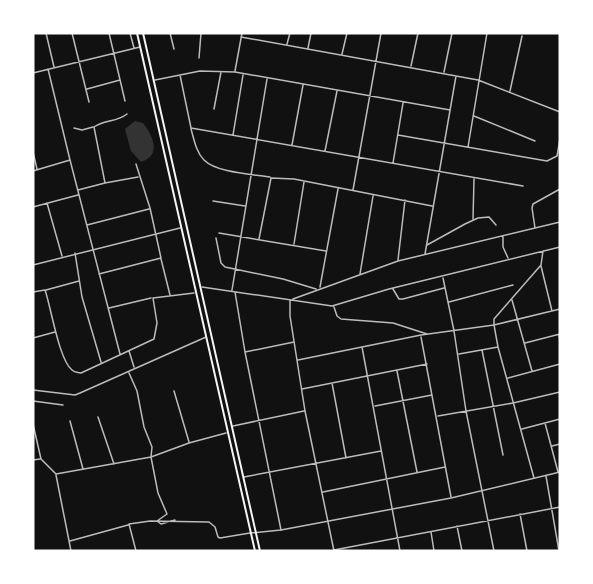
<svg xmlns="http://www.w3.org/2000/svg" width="593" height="584" viewBox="0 0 593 584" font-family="Barlow,sans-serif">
<rect width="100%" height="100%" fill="#111"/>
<!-- water -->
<path fill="#333" d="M135,121L143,123C153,136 162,155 141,162L131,151L125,129Z"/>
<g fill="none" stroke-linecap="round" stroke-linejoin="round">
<!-- minor -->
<path stroke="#bcbcbc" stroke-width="1.5" d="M46,33L54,67
M72,33L89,102
M109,33L125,101
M130,33L134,48
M170,33L174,49
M241,37L478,80L560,112
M287,44L290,33
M308,48L311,33
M342,54L347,33
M199,58L201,33
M411,66L418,33
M235,71L242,33
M444,72L452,33
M33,73L140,47
M180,75L191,128L523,186
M155,80L200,71L235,72L450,110
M87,89L120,80
M510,91L522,36
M214,109L221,72
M474,116L535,141
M74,128L82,130L93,127
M191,129C194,139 196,152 204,160C217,173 252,174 270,177
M233,135L243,75
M398,135L547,161L557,156L560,139
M292,145L303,85
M468,147L487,33
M325,151L337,91
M33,152L37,169
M70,160L120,354
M393,163L403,103
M33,171L70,160L48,69
M105,183L94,127C104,120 117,122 127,114
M78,190L105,183L138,177
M353,190L381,33
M213,201L245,206
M47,203L62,256
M33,207L78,195
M473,219L474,179
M87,225L149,209
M535,228L532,208L533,204L560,189
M219,233L326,251
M503,237V247L508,258
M216,238L221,263L225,267L283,279L316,289
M259,239L271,178L294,179L432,206
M294,244L304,182
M427,245L465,224L478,218L489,217L496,225
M75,253L82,297L101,362
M425,254L456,76
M161,259L170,295
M398,260L405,200
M541,266L552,311
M99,274L161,258L150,208L136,164
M360,274L373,196
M443,278L454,331L466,411L494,551
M202,287L332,306L389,289L560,247
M320,287L338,189
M393,289L399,299H403L444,288
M46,290L79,281
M232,290L267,79
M33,292L45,290C51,307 59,360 72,370C75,373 77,372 81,373L154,339L157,323L153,298L194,293
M235,292L245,352L281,530
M293,299L398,261L560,222
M512,300L532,371
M290,301V316L305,411L334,551
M449,302L513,285
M334,307L337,316L341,319L393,323L427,334
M109,308L151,298
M559,335L560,340
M421,337L451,497
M33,338L55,332
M525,343L560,334
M362,347L400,551
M482,350L503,455
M129,351L134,367
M245,352L294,342
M459,354L498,347
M298,360L421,335L494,325L560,309
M397,371L417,472
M129,373L137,391L144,427L152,447L151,457L158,493L167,514L157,521L161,524L175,520
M508,378L560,364
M332,383L346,458
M302,389L427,364
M33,390L75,395L80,393L206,337
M174,391L189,442
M33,401L63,405
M375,406L432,395
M438,416L513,403L560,392
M98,417L114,464
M70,421L83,469
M545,423L558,472
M33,424L41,459L56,474L151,457L189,443L226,433
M233,426L304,411
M522,429L560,419
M552,446L560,444
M33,460L40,459
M56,475L71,551
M546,476L559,551
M244,477L381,451
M534,478L498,347L494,325V319L541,265L543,251
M323,492L445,467
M520,514L527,551
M457,526L462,551
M431,532L434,551
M70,541L128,525
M334,550L560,507
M136,551L129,524L150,521L209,522L215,527L218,537L220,538L250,533"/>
<!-- tertiary -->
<path stroke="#bcbcbc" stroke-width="1.5" d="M33,265L180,228
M251,533L281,530L451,498L560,472"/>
<!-- primary -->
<path stroke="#f5f5f5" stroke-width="2" d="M137,33L255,551
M143,33L260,551"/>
</g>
<!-- border -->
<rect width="593" height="584" fill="none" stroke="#ffffff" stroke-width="69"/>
</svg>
